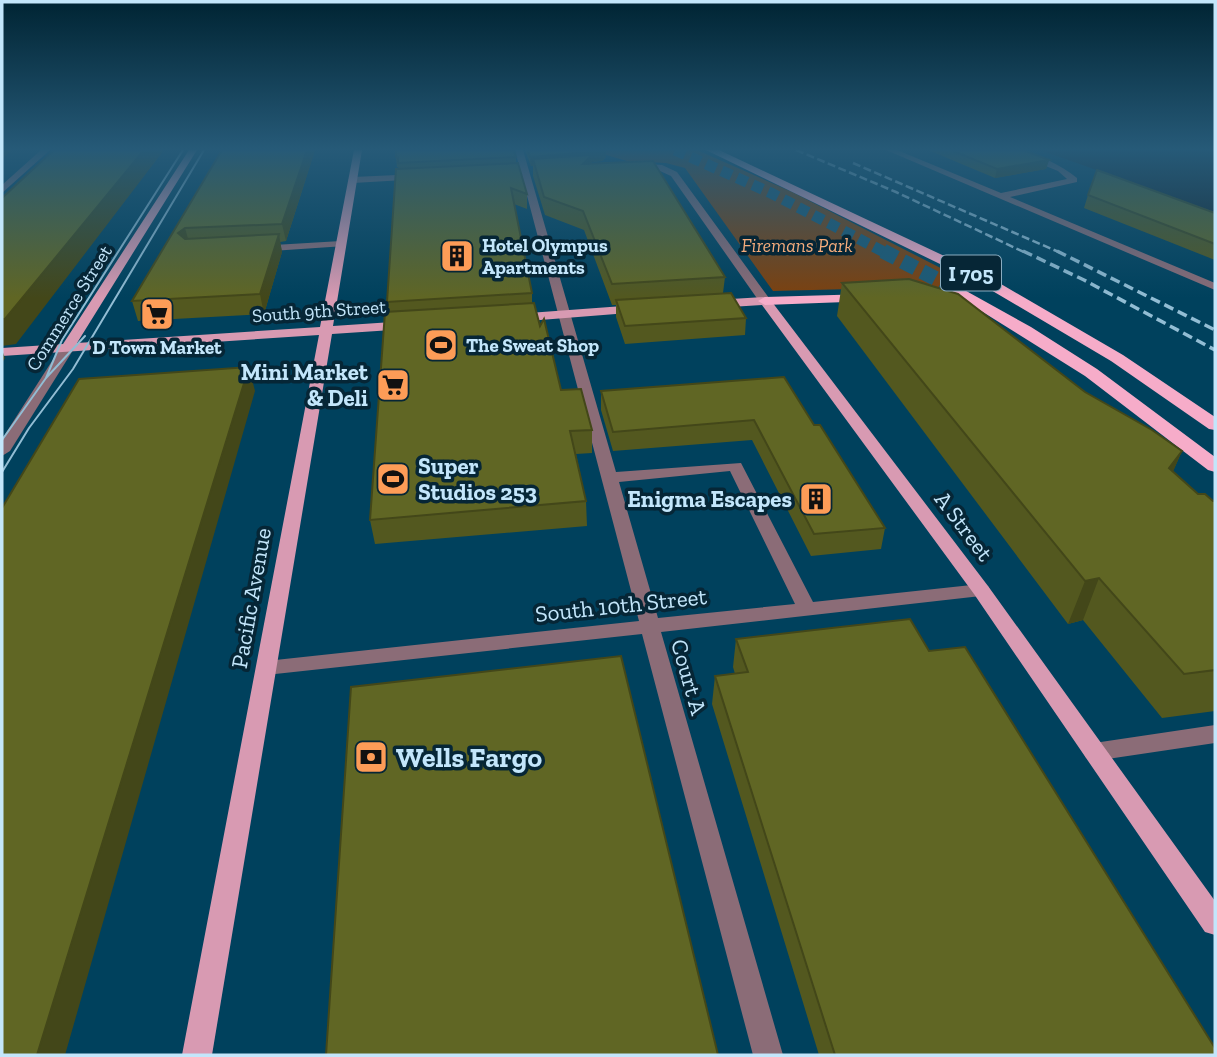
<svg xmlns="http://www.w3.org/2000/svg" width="1217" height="1057" viewBox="0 0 1217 1057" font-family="'Zilla Slab',serif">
<rect width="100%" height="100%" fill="#00415d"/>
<!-- green -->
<path fill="#7d410e" d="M589,150H697L792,192L968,282L935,298L853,289L773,291L685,168L666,163L627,161Z"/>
<!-- water -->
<path fill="#162731" d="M1040,150H1215V212Z"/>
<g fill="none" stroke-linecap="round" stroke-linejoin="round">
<!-- highway-tunnel-far1 -->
<path stroke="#1d5a75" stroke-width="11" stroke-dasharray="11 6" stroke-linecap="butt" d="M675,150L771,193L886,253"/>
<!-- highway-tunnel -->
<path stroke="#1d5a75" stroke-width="15" stroke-dasharray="15 7" stroke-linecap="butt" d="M883,251L959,291"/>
<!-- minor -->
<path fill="#8b6c77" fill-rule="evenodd" d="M41,150H50L2,193V185Z
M515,150H523L616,472L741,463L813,602L981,584L988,586L990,590L988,594L981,596L661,632L783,1055H753L642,634L266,675L259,673L256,668L259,663L266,661L639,621ZM730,471L795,604L658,618L619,482Z
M886,150H897L1001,193L1067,179L1058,171L1006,150C1030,150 1059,163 1077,178V182L1010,197L1215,283V290Z
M636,163L662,165L677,172L769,298V304H761L671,176L660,171L633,168L632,166Z
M419,174L424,177L422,179L353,183L348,180L353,177Z
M341,241L346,244L345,246L257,252L252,249L257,246Z
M68,343L75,347L10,451L2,456V439L61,347Z
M1215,725V743L1094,761L1086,758L1083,752L1086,746L1094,743Z"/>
<!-- major -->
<path fill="#d89ab2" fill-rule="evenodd" d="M189,150H197L77,343L320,327L354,150H362L333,326L407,321L413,325L407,329L332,334L212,1055H182L319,335L2,356V348L63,344Z
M765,297L769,298L988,586L1215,901V935L1205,932L974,594L762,305L714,308L708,304L714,300Z
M637,305L641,306V312L515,322L509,318L515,314Z"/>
<!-- highway -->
<path fill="#f6acc9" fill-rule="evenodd" d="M706,150H719L989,277L1123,355L1215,417V430L1209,429L1111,361L979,283Z
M959,287L1031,327L1097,369L1215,457V472L1208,470L1085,376L954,294L952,291Z
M868,294L873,295L875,298L873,301L765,305L758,301L765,297Z"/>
<!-- tram -->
<path stroke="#92bdd4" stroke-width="2" d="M46,378L62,340L183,150
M2,440L46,378L85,336
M2,472L29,428L73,369L204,150"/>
<!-- rail-far1 -->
<path stroke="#92bdd4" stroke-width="2.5" stroke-dasharray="8 3.5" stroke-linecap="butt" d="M796,150L896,192L1026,253
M853,163L1061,253"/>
<!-- rail -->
<path stroke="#92bdd4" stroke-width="3.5" stroke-dasharray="10 5" stroke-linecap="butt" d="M1023,251L1084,280L1215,350
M1057,251L1215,330"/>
</g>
<!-- wall -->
<path fill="#53581f" d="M222,150H315L286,241L280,242L282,252L264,314L138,321L132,301Z
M525,150H606V157L602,161L592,162V163L725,277L723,293L746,318L745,335L625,344L616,317V305H612L584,230L545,215L533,176V166H531Z
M928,150H1023L1049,160L1046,169L995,178Z
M396,157H516V163L527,194V209L514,204L532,293V303L561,390L592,430V453L576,454L586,501L587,526L375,544L370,520L388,312L387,302L399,169L398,167H397Z
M1088,195L1215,213V260L1084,208Z
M842,283L1085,392L1182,451L1173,471L1198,494L1215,501V711L1162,718L1083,620L1068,624L837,316Z
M601,391L814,425L885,528L881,549L811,556L752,440L613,451L601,410Z
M736,639L929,651L1215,1055H819L712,704L715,676L735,674L733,667Z"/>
<!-- shaded-wall -->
<path fill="#434719" d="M2,150H12L2,159Z
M144,150H164L16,344L2,346V319Z
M307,150H315L286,241L282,224Z
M606,150V157L602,161L592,162V172L533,159V166H531L530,157Z
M1049,160L1046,169L995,178L997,169Z
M185,228L190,246L178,233Z
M279,234L282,252L264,314L260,294Z
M2,350L5,358L2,363Z
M249,367L255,391L65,1055H37Z
M1182,451L1165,490L1169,468Z
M1099,578L1083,620L1068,624L1085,581Z"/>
<!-- building -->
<path fill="#606624" stroke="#434719" stroke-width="2" d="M54,150H144L5,319H2V198Z
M222,150H307L282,224L185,228L178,233L185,239L279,234L260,294L132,301Z
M396,150H514L516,157L398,163V157H396Z
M528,150H604L602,151L530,157Z
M951,150H1023L1049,160L997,169Z
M592,155L583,164L653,161L725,277L612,284L583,211L544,197L533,159Z
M518,163L527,194L511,188L532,293L387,302L396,169Z
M1097,170L1215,213V244L1088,195Z
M909,279L958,294L1085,392L1152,430L1182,451L1169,468L1198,494H1205L1213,501H1215V670L1184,674L1099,578L1085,581L842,283Z
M731,293L746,318L625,326L616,300Z
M534,303L540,326L544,319L561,390L581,389L592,430L570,431L586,501L370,520L385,312Z
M249,367L37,1055H2V508L79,379Z
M784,377L814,425H820L885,528L814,534L754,420L613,432L601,391Z
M910,619L929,651L965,647L1215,1048V1055H835L715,676L748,672L736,639Z
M621,656L718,1055H326L351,687Z"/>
<!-- sky -->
<linearGradient id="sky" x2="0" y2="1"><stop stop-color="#002433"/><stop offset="0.5" stop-color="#265a78"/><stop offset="1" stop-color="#265a78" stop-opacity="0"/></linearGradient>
<rect width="1217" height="298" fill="url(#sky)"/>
<!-- icons -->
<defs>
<symbol id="building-square" viewBox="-11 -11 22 22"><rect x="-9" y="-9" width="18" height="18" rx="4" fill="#fd9c57" stroke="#062636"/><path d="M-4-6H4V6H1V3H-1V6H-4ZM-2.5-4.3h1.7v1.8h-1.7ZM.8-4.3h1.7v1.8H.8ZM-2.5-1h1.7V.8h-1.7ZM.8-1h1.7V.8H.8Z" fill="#111"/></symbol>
<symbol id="supermarket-square" viewBox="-11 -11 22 22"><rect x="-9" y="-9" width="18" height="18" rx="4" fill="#fd9c57" stroke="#062636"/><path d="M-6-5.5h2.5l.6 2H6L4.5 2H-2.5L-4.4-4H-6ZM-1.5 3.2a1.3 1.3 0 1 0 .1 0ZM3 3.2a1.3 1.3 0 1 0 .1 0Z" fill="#111"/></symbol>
<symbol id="stadium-square" viewBox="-11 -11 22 22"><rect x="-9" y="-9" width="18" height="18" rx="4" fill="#fd9c57" stroke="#062636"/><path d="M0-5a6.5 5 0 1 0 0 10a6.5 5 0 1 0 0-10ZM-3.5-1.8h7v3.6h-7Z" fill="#111"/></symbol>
<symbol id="bank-square" viewBox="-11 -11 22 22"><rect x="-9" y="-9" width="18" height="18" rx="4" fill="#fd9c57" stroke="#062636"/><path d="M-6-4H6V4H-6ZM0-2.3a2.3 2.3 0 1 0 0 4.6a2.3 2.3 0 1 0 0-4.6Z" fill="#111"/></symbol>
</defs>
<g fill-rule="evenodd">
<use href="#building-square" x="438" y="237" width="38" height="38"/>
<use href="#supermarket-square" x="138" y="295" width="38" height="38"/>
<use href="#stadium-square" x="422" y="326" width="38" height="38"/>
<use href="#supermarket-square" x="374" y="366" width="38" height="38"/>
<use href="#stadium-square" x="374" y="460" width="38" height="38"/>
<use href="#building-square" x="797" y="480" width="38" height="38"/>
<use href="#bank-square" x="352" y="738" width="38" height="38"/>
</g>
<g text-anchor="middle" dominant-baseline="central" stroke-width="7" stroke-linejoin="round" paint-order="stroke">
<!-- far-poi labels -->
<g font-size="19" font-weight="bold" fill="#c3e6fb" stroke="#062636" text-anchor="start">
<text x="482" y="245">Hotel Olympus<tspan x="482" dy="22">Apartments</tspan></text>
<text x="466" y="345">The Sweat Shop</text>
<text x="157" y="347" text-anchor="middle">D Town Market</text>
</g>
<!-- far-park labels -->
<g font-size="19" font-style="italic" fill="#f5ac7c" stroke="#062636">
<text x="797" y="245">Firemans Park</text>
</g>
<!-- far-street labels -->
<g font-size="19" fill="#c3e6fb" stroke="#062636">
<text transform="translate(69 308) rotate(-58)">Commerce Street</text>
<text transform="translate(319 311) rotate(-4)">South 9th Street</text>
</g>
<!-- shield labels -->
<rect fill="#062636" stroke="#8aacc0" stroke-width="2" x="941" y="255.5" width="60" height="35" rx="5"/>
<g font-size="21" font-weight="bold" fill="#c3e6fb">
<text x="971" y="273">I 705</text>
</g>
<!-- poi labels -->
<g font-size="23" font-weight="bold" fill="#c3e6fb" stroke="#062636" text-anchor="end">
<text x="368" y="372">Mini Market<tspan x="368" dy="26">&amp; Deli</tspan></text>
<text x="418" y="466" text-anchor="start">Super<tspan x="418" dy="26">Studios 253</tspan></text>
<text x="792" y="499">Enigma Escapes</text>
</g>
<!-- street labels -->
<g font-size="23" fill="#c3e6fb" stroke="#062636">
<text transform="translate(964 526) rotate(53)">A Street</text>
<text transform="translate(251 598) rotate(-80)">Pacific Avenue</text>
<text transform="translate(621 605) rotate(-6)">South 10th Street</text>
<text transform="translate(689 677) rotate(74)">Court A</text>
</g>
<!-- near-poi labels -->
<g font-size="28" font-weight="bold" fill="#c3e6fb" stroke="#062636" text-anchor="start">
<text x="396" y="757">Wells Fargo</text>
</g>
</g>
<!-- border -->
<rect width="1217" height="1057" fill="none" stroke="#c3e6fb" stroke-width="7"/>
</svg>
